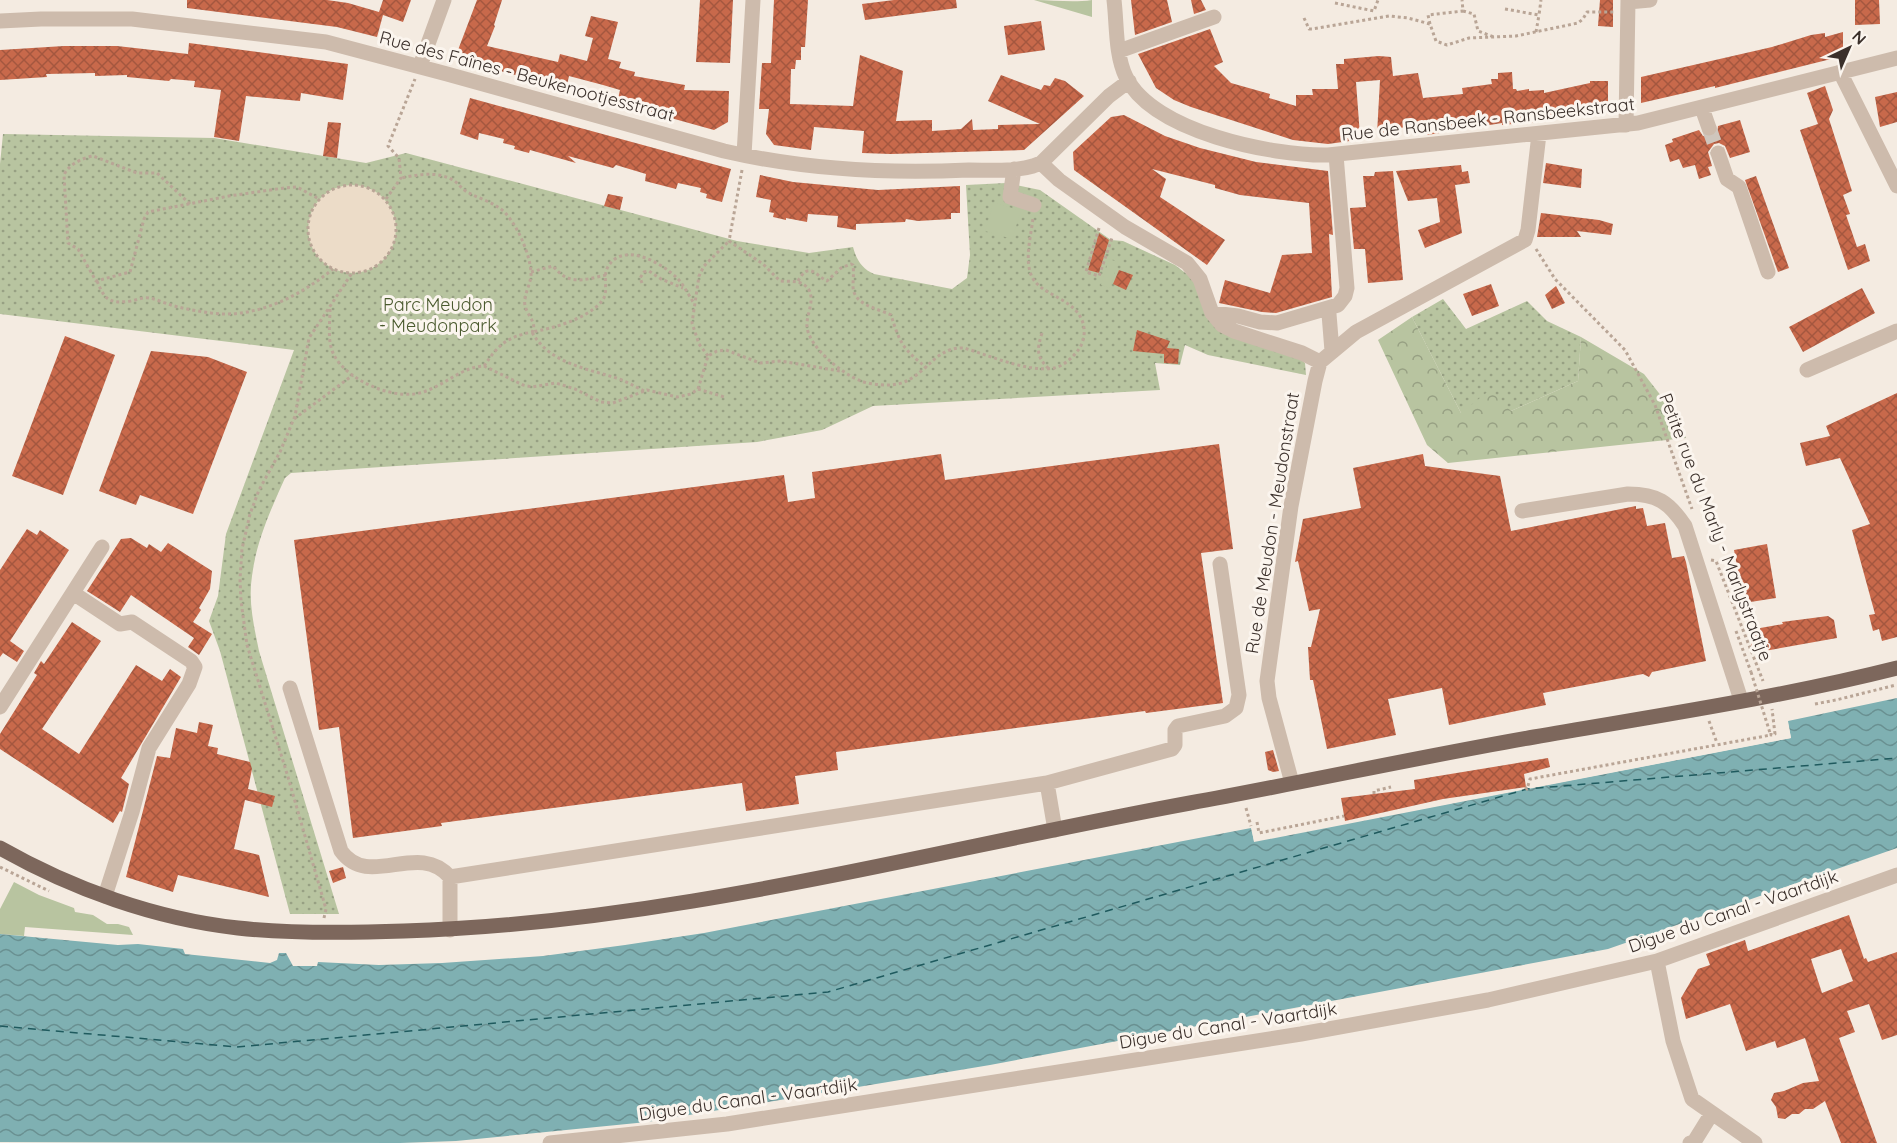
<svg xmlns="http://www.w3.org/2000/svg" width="1897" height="1143" viewBox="0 0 1897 1143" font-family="Quicksand,sans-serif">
<defs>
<pattern id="grass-dots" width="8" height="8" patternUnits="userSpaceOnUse" patternTransform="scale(1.5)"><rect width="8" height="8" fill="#b8c4a0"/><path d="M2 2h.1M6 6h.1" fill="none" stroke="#97a083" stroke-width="1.8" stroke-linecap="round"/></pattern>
<pattern id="forest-crowns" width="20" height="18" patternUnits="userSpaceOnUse" patternTransform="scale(1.5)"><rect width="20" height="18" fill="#b8c4a0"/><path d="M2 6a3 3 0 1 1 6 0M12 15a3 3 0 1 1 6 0" fill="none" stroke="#97a083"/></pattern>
<pattern id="water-waves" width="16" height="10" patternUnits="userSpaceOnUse" patternTransform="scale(1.5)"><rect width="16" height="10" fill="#7fb0b2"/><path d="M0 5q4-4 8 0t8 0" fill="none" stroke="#699091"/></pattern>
<pattern id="building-cross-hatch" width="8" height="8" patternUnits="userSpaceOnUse" patternTransform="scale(1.5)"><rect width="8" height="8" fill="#c8694b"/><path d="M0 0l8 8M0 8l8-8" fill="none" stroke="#a4573f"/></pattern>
</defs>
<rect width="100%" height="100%" fill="#f4ebe1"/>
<!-- grass -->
<path fill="url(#grass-dots)" d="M3,134L214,138L366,163L406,153L737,241L809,253L853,247C856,259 862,269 874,274L952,289L967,278L970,255L966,185L1006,183L1040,190L1111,240L1123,241L1175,265L1192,278L1206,310L1293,352L1305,363L1306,375L1208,355L1185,345L1180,365L1155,363L1160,390L873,406L822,430L757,442L291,473L285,478C271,509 256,542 252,576C248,601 254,627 259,651L339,914H290L220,651L209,621L218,596L226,534L294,350L0,314V164Z
M1443,299L1466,329L1527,301L1547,321L1581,337L1578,381L1511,411L1461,413L1412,317Z"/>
<!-- forest -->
<path fill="url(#forest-crowns)" d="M1412,317L1461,413L1490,390L1511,411L1578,381L1581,337L1644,374L1669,406L1686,438L1448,463L1427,445L1378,340Z"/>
<!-- garden -->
<path fill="#b8c4a0" d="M1034,0C1055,0 1072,3 1092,0V17Z
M994,202L1021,211L1012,239L985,231Z
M1109,259L1118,262L1110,288L1101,285Z
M14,882L39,895L74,908L75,912L93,915L107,924H118L129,927L133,935L25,927L24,936L0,934V909Z"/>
<!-- plaza -->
<path fill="#ecdcc8" d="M308 229a44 44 0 1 1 88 0a44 44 0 1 1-88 0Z"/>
<!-- water -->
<path fill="url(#water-waves)" d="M1897,698V848L1608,949L990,1065L647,1122L456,1141L400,1143L0,1142V934L118,945L138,944L183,949L185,954L270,963L277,960L279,953H286L293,966H317L318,962L379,965L442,963L543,956L625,945L704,933L1251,828L1254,841L1791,738L1788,721Z"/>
<!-- pier -->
<path fill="#f4ebe1" d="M1787,718L1791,738L1254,842L1251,825L1254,827L1256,838L1788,736L1785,721Z"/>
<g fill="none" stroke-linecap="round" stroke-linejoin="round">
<!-- ferry -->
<path stroke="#1f5a5e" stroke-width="1.5" stroke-dasharray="8 6" stroke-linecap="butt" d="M0,1026L237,1047L828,992L1527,789L1897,758"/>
</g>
<!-- building -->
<path fill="url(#building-cross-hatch)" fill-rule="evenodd" d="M187,0H327L348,3L379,12L383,0H411L403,22L383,15L377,37L337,27L187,8Z
M477,0H502L494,25L495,26L487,46L558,62L560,54L587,61L593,38L585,36L591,16L618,22L608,59L621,62L619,68L635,72L634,76L685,85L684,90L729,91L728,122L714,130L617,103L620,90L603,85L569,76L566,89L464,61L458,50Z
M700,0H733L730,63L696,62Z
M774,0H808L805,47H801V60H796L795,69H791L790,104L853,106L860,55L903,71L896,121L932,120V131L961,129L972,119L973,130L998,129V125L1040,124L988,101L1001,75L1041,90L1044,85L1050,86L1055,78L1065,81L1084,96L1024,150L891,154L862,153L864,131L814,127L811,150L774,145L766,134L769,109H759L762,63H771Z
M894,0H956L957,8L865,20L862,4Z
M1131,0H1167L1172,22L1135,35Z
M1191,0H1201L1206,10L1194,14Z
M1600,0H1613V27L1598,26Z
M1855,0H1879L1880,24L1855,25Z
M1041,21L1045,50L1008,55L1004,26Z
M1210,29L1223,62L1214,66L1231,83L1270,94L1269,98L1296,106V95H1313L1312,89H1338L1336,64H1344V59L1379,56L1391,57L1393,76L1418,73L1423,98L1463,94L1462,88L1492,84L1491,79H1498V73L1512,72L1513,89H1516L1517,91L1529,89V91L1544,90V93L1590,83V81H1608V107H1589L1590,112L1555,117V120L1502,125V123L1427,135L1426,125L1398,128V132L1377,134L1380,80L1356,82L1360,136H1358L1357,140L1328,144L1293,140L1191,107L1174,100L1156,88L1138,54Z
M1843,32V56L1715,88V86L1641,103V77L1772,47L1811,35L1825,33V37Z
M189,43L348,64L343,100L301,93L300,101L246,96L239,141L214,137L221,90L194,87L195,81L171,79L169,81L127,77V75L95,76V73L46,74L47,77L0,80V50L64,46H117L188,54Z
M1825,86L1833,110L1829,119L1852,191L1843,195L1850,214L1846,215L1857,247L1865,244L1870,261L1848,270L1800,130L1818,124L1807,93Z
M1897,92V122L1880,127L1875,97Z
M470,98L731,169L722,202L706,198L707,194L700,192L701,188L678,183L676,189L645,181L646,174L616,165L613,168L568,156L576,163L530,150L529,153L514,149L515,146L503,143L504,139L479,133L478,140L460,134Z
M1124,115L1165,136L1200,148L1256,162L1328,171L1333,235L1329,234L1332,297L1276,313L1262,312L1219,303L1225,280L1270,293L1282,255L1312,253L1309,203L1240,195L1215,188V185L1152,169L1166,179L1160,197L1225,240L1207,265L1074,170L1073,152L1111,117Z
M1740,120L1750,152L1730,158L1725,146L1719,143L1714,144L1708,152L1712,166L1708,167L1711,175L1699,179L1695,165L1683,168L1679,159L1670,162L1665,145L1673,142L1672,139L1699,130L1703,136L1712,137L1717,134L1718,126Z
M328,122L341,123L337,158L323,156Z
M1546,163L1582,169L1581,188L1543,183Z
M1461,165L1462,172L1468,171L1470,183L1455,185L1462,233L1425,248L1418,230L1440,222L1437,198L1408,201L1396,171Z
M1393,171L1403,280L1368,283L1365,249H1354L1350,208L1366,207L1363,176H1374L1375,172Z
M760,175L793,182L878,190L960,186V213H951V219L918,221L906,219L905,222L856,224V230L837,227L838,216L808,214L807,222L786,218V220L773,217L774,213L769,212L771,200L756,197Z
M1756,176L1789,268L1778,272L1745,180Z
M608,194L623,197L620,210L604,206Z
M1541,213L1599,220L1613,224L1611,235L1577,231L1581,237H1537Z
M1099,233L1109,240L1099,273L1088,270Z
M1119,270L1133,275L1126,290L1113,284Z
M1491,284L1499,306L1472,316L1463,294Z
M1556,286L1565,303L1552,309L1545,295Z
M1862,288L1875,313L1803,352L1789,327Z
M1137,330L1170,341L1167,348L1179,349L1178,364L1164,363V354L1133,351Z
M65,336L115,355L63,495L12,476Z
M151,351L208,357L247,372L193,514L140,495L136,505L99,491Z
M1897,393V637L1882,641L1879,629L1873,631L1869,615L1875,614L1852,530L1870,524L1840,458L1806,466L1800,443L1830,436L1826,426Z
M1219,444L1233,549L1201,553L1223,703L1146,713L1145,711L836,752L838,770L795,776L799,804L746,811L742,783L441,823L442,826L353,838L339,727L319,730L294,540L784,475L788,502L815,498L812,472L941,454L945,480Z
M1423,454L1425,466L1500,476L1511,531L1636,506V509L1643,508L1647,526L1665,523L1672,558L1684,556L1686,562L1706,661L1652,672L1649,677L1643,674L1543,693L1546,705L1449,725L1442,688L1388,699L1396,735L1327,749L1313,680H1310L1308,647H1311L1320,609L1309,611L1298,561L1295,562L1303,519L1361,508L1353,468Z
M27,529L37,535L40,530L69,550L10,641L24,651L17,662L3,653L0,657V570Z
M131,538L147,548L149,544L161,552L168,543L212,571L210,589L199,608L201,610L193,622L212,634L199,655L188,647L194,638L131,595L120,612L87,591L121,539Z
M1767,544L1776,598L1744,603L1734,550Z
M1828,616L1834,620L1837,638L1753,653L1749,630L1783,624L1782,622Z
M72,622L101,641L42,729L79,754L136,665L162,681L170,669L181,677L121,778L129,784L122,812L120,811L113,823L0,749V734L37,675L34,673L41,661L44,664Z
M199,722L213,725L208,746L218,748L217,754L250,762L252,769L248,789L275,796L272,807L245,800L234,849L259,855L269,897L178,875L173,892L126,877L157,756L170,758L176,728L197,733Z
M1273,750L1279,771L1273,772L1268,770L1265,752Z
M1548,758L1550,767L1524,774L1526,787L1443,799L1345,821L1341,798L1415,789L1414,780Z
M343,867L346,878L333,883L329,871Z
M1849,915L1864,959L1866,958L1868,962L1897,952V1035L1882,1040L1869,1004L1847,1011L1855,1032L1839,1038L1877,1143H1841L1825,1101L1813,1109H1805L1799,1114H1792L1785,1119L1778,1118L1776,1107L1771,1100L1774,1093L1784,1091L1803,1083L1819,1081L1805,1038L1777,1048L1775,1041L1746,1051L1730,1004L1686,1019L1681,998L1698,969L1710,965L1706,954L1745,940L1748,951ZM1841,949L1853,981L1822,993L1811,959Z"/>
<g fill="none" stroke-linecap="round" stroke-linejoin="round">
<!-- minor-tunnel -->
<path stroke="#cfc6bd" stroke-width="15" stroke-dasharray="15 8" stroke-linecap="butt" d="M1709,128L1718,153"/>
<!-- path -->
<path stroke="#b9a596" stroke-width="3" stroke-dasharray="3 3" stroke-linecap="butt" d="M1335,3L1374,11L1378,0
M1505,9L1539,15L1541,0
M1463,11L1474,14L1478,31L1494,37
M1304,18L1309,29H1312L1389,16L1408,18L1430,24L1436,41L1447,45L1469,38L1516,36L1578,23L1583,19L1587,12H1614
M1430,24L1428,15L1463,11L1462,0
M1536,32L1539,15
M742,170L729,241L763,264L780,281C791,282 802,279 809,290C815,301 806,315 807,327C809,347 842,374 861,381C868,384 880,385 888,385C924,385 931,346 964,348C988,355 1029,373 1054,368C1064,366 1073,357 1079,349C1085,340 1086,328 1081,318C1070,297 1041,295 1032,277C1024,260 1031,236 1033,218
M308 229a44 44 0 1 1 88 0a44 44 0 1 1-88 0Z
M386,199L401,178L399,158L388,146L415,79
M190,204L157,173H137L93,156C82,158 68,165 64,175L68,243L78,249L96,281L130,272L144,219L148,212L229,196L284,188L297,187L319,199
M1099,228L1086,272L1099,276L1112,238
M1536,249L1555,279L1625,350L1655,405L1692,509
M531,272L553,266C569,286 583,280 606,275
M97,281C105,300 109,304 131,301C137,300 143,297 149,298C156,299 164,303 171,305C184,309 198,311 211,313C256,319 300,296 333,269
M798,281C809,261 815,275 827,281L841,268L851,264L853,265C854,272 853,279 853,286C853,305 877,308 891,315C900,344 903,349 927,368
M642,283L640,278L644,272L649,271L661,279L683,288
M330,309C330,323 327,342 334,355C347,381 398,403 426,391C446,384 462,367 484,366C498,345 507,337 532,332C539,322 522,312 525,299C526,291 530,284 531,276C532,257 515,217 498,207C489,201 478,198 469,193C462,190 458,182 451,179C435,171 417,175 401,178
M1042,333C1037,349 1036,356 1048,368
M708,356L699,344L692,323L699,276L704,266L729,241
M484,366L523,385L532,387L556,383L575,389L601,402L613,403L647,390L677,397L691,394L698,389L708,356L717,351L726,350L760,363L781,361L840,371
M698,389L724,397
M644,391C634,386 624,380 613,377C584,368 548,362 532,332C554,328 587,319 602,301C610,291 601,276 609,265C625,242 662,263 677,278C684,285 689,296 695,305
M294,419L353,375
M1711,560L1716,561L1763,681
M1736,631L1751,672
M1815,704L1836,700L1896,685
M1709,721L1717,743
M1771,733V735L1775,734L1772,709
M1525,787L1527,789L1530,779L1771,735
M1374,794V791L1391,787
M1246,808L1251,826
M1257,822L1259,833L1344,816
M0,867L49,891
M324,918L326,909L288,777L247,645L241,601L240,579L242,549L250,514L259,490L280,452L295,416L309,338L352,273"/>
<!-- minor -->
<path stroke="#cdbbac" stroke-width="15" d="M1114,0C1117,24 1115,54 1126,77C1153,132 1272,156 1328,155L1638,123L1897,58
M1628,2L1650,0
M0,21L41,19H132L326,42L447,74L724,151C806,170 886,174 969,170C990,170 1013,172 1033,166L1041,163L1109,96L1129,81
M1119,51L1214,17
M420,66L444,0
M1840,72L1897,186
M1702,108L1709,128
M1626,125L1628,0
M1718,153L1727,179L1739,187L1768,272
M744,155L753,0
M1041,163L1059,180L1125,227L1187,263L1200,279L1212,313L1222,325L1234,331L1302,353L1320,362
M1014,169L1010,197L1034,205
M1212,313L1238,316L1260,322L1277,323L1338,305L1345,296L1347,288L1336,155
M1329,314L1332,351
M1807,370L1897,331
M1522,511L1628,494C1657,494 1669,502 1685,526L1741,700
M73,593L120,624L132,622L191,661L195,667L189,684L149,748L132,812L105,896
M290,688L341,851C369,890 418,840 450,877L1047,783L1172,749L1175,745V730L1178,726L1225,716L1236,708L1239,695L1220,564
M0,707L102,547
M1047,783L1055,830
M1292,783L1269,698L1267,681L1291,506L1315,381L1320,362L1356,332L1525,240L1528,230L1539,134
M450,877V930
M1657,961L1673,1041L1692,1099L1755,1143
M550,1143L727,1124L1301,1034L1488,1000L1657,961L1897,875
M1690,1143L1694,1142L1712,1113"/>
<!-- major -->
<path stroke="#7d675c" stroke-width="15" d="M0,848C72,889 156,919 238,928C293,934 349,933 404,931C670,923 929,851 1190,803C1305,782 1419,757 1534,737C1655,716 1778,698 1897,668"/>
<!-- path-bridge -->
<path stroke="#b9a596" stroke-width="3" stroke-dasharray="3 3" stroke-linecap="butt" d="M1751,672L1770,733"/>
</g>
<g text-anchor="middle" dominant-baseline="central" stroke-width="6" stroke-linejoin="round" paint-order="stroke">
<!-- street labels -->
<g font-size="18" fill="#3b302b" stroke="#fbf5ee">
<text transform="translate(527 76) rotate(15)">Rue des Faînes - Beukenootjesstraat</text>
<text transform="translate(1488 119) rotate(-6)">Rue de Ransbeek - Ransbeekstraat</text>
<text transform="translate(1272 523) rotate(-81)">Rue de Meudon - Meudonstraat</text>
<text transform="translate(1716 527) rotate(69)">Petite rue du Marly - Marlystraatje</text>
<text transform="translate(1733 911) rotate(-19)">Digue du Canal - Vaartdijk</text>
<text transform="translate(1228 1025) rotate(-9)">Digue du Canal - Vaartdijk</text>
<text transform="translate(748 1099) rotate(-8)">Digue du Canal - Vaartdijk</text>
</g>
<!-- park labels -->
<g font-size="18" fill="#4a5a2e" stroke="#fbf5ee">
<text x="438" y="304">Parc Meudon<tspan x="438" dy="21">- Meudonpark</tspan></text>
</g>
</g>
<!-- north arrow -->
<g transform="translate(1849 48) rotate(44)" stroke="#fbf5ee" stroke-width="4.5" paint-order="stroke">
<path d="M0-4.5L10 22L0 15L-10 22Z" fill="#3b302b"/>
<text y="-9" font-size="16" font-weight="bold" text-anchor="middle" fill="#3b302b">N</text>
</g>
</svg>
